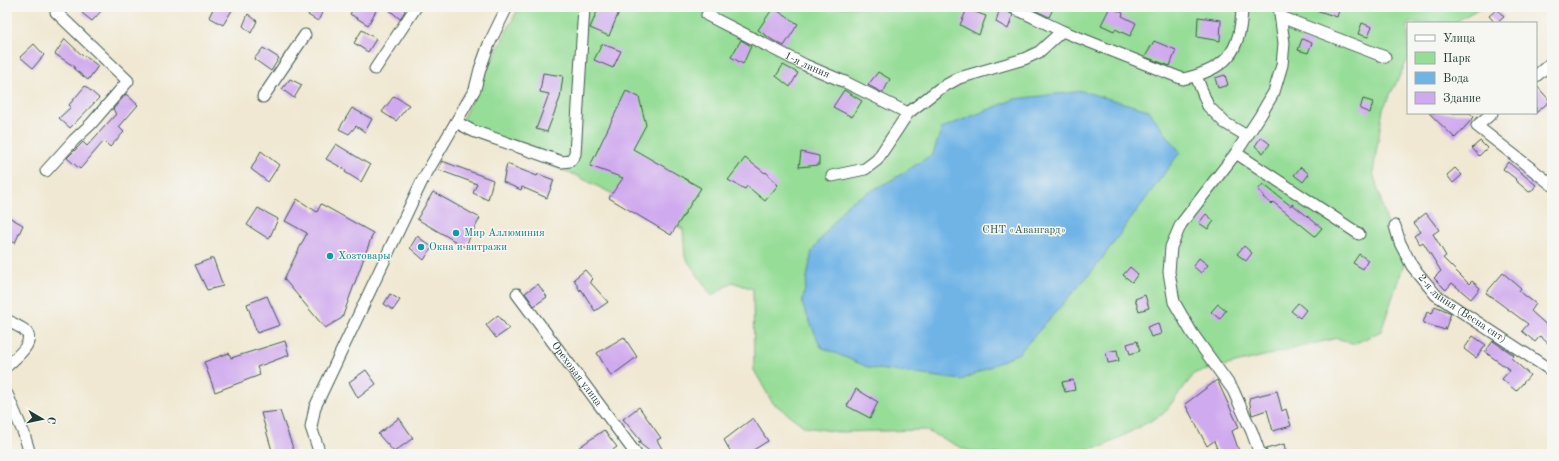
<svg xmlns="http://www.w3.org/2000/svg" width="1559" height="461" viewBox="0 0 1559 461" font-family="'Old Standard TT',serif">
<rect width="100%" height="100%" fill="#f6f6f2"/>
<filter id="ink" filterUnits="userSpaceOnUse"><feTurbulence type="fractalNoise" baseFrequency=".025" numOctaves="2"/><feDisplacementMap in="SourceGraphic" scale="8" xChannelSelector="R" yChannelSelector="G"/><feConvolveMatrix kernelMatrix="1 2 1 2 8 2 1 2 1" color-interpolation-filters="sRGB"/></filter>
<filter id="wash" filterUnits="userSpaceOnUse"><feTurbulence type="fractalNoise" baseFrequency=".012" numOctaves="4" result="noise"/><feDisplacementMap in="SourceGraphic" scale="16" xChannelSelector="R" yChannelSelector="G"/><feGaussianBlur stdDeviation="0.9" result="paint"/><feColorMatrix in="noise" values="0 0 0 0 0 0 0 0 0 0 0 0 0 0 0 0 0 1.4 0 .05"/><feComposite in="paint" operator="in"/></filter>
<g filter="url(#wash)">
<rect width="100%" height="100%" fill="#f0e8d2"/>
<!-- green -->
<path fill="#96dd97" stroke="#5a8d66" d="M519,7H1481L1454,23H1408V59L1383,109L1373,172L1388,226L1404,264L1381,331L1354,344L1337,338L1195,373L1163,414L1104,446L1058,454H988L966,450L925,430L838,432L805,427L772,402L754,370L753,289L732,282L712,296L685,257L683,229L573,174L457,129Z"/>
<!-- water -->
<path fill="#70b4e6" stroke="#48788d" d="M1082,91L1148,110L1180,152L1095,268L1019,353L962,380L870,368L821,347L802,304L812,251L847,204L895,178L933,154L942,128L1015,99Z"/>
<g id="blocks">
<!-- building -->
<path fill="#d0aaee" d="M88,7H105L92,21L82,13Z
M214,7H234L223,25L209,17Z
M312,7H325L318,21L308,15Z
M354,7H378L368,25L350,14Z
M386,7H401L405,11L400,19Z
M599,7H621L609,36L590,28Z
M1000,7L1013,15L1008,29L996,22Z
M1028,7H1054L1049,17Z
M1110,7L1123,13L1122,16L1136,23L1130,36L1115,29L1114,31L1101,25Z
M1314,7H1340L1337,17L1313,9Z
M773,8L798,24L784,46L774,41L758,30Z
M967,9L986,16L979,35L960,25Z
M1497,9L1504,17L1497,23H1495L1489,16Z
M248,14L257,21L251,33L243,26Z
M1198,17L1221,20L1220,41L1197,37Z
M1362,23L1372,27L1368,37L1358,34Z
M362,30L376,39L368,52L354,43Z
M65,39L84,57L85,56L98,66L88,80L74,69L75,67L55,54Z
M1302,39L1312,43L1308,53L1298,50Z
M741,40L751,46L743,64L731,57Z
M1154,41L1176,50L1170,66L1145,57Z
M34,44L44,55L33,68L20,57Z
M602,44L621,51L613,68L594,60Z
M263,48L279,58L271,71L254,59Z
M783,65L798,73L790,87L776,76Z
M878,72L890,79L883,93L868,85Z
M543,73L563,76L560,98L547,132L536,129L549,94L540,92Z
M1225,75L1228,85L1218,88L1215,78Z
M290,79L302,85L294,98L282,89Z
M1536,85L1550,101L1536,113Z
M85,86L99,98L70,128L59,118L71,107L69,105Z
M844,90L862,101L852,117L833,107Z
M626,91L639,97L646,125L633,149L701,188L671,235L609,198L623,178L590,166Z
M126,94L138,105L119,127L124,132L110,147L104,141L80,169L67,158L83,142L87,146L116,114L113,109Z
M394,96L409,105L396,121L382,112Z
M1363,99L1373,102L1370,113L1360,109Z
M352,108L372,119L365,132L356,126L349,134L339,129Z
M1429,113H1470L1474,117L1455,138Z
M1261,137L1270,144L1263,153L1255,146Z
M1480,141L1487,148L1479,156L1472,148Z
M336,144L370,165L361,182L345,172L346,170L326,159Z
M261,151L279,165L268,182L251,169Z
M801,152L819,156V165L799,167Z
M745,158L765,173L766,172L778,185L765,201L747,186L745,189L728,180Z
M442,161L493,180L488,200L473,193L477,184L439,170Z
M1508,162L1536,185L1532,191L1529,192L1515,180L1516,179L1503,169Z
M507,164L537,176L538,174L554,180L547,198L522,187L521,190L503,182Z
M1301,167L1309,174L1303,182L1294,175Z
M1455,168L1462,175L1453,183L1447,175Z
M1263,184L1291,206L1292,204L1322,228L1315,236L1273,202L1271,204L1263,197L1264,195L1258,190Z
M433,192L480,218L465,247L417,219Z
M297,199L317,212L321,204L373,233L342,318L325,328L284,279L307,233L285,221Z
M258,208L278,219L269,239L247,225Z
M1426,213L1439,230L1433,234L1446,256L1443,258L1469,284L1472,281L1480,288L1471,299L1452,283L1446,290L1434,278L1441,271L1423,242L1420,244L1414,236L1420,232L1413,223Z
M1206,214L1214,221L1208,229L1199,223Z
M7,216L23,225L15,243L7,239Z
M417,236L432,247L424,260L410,248Z
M1244,246L1252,253L1246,261L1237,254Z
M1359,254L1368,260L1363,269L1353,263Z
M213,258L223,286L207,290L195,265Z
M1199,258L1208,265L1201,273L1193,266Z
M1130,267L1138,274L1132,282L1123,275Z
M585,270L593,279L590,282L608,302L595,311L581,289L580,291L574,279Z
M1503,273L1521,288L1519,291L1536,304L1531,311L1552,330V347L1540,336L1535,342L1522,331L1528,324L1486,293Z
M538,284L547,297L534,306L525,293Z
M390,294L400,300L393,310L384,304Z
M1145,295L1149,308L1139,311L1135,299Z
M267,296L280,325L257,333L247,304Z
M1298,303L1306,310L1300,318L1291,311Z
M1218,304L1226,310L1220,319L1211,312Z
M1435,306L1451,313L1445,330L1423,323L1427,312L1432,314Z
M498,315L509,329L496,338L486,325Z
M1158,323L1161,334L1151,337L1147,327Z
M1473,336L1486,345L1476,358L1464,349Z
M624,337L637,357L611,376L597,353Z
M285,341L289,355L257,367L260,375L215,392L204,362L229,353L231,358Z
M1137,341L1140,351L1130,354L1127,344Z
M1493,341L1514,355L1511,358L1530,375L1516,391L1502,379L1510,370L1485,352Z
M1117,350L1119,361L1108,363L1106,352Z
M366,370L376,384L358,398L349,382Z
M1073,380L1075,390L1065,392L1062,382Z
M1217,380L1239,427L1232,431L1240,454H1219L1214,441L1207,446L1185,404Z
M856,389L878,402L870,418L847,406Z
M1277,391L1282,411L1286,409L1291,426L1273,431L1267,410L1252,415L1249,398Z
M639,407L661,438L657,440L665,454H653L638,442L641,441L623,419Z
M280,411L294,451L283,454H273L261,413Z
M399,418L413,438L394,452L378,434Z
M753,418L768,441L747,454H732L724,440Z
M604,430L617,447L607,454H583L578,448Z
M1284,444L1286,454H1267L1266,449Z"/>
</g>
</g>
<g filter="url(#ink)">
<use href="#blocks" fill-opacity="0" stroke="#3e574c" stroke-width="1"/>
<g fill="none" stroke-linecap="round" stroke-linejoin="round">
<defs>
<g id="street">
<path d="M1012,7L1062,31"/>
<path id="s1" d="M707,15L805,65L845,82L908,113"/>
<path d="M1281,17L1385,57"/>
<path d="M375,69L416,7"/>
<path d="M1196,76L1208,106L1225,123L1247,136"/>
<path d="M1536,76L1552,62"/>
<path d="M263,97L305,35"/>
<path d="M1492,113L1477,126L1552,185"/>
<path d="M456,122L473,131L562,162L570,161L575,154L584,7"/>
<path d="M1236,153L1359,234"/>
<path d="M46,171L74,140L91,124L128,81L56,12"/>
<path d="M832,176L865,169L877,160L908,113L939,89L959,78L1024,59L1039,52L1062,31L1183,79C1227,69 1241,52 1242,7"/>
<path id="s2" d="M1395,226L1400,243L1412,266L1436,295L1552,371"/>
<path id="s3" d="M517,294L636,454"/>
<path d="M7,320C12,323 18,326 23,329C39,341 16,357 7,366"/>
<path d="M7,394L24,434L30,454"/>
<path d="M320,454L311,427L315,407L422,181L475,89L480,69L489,44L507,7"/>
<path d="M1260,454L1252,432L1233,390L1192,333L1174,302L1169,272L1171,247L1181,224L1236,153L1260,116L1274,92L1282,65L1284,43L1279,7"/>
</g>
</defs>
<!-- street casing -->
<use href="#street" stroke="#3e574c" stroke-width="13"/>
<!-- street -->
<use href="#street" stroke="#fff" stroke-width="11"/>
</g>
</g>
<!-- markers -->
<g fill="#0f9aa8" stroke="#f6f6f2" stroke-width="1.5">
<circle cx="456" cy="233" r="4"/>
<circle cx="421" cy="247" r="4"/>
<circle cx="330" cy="256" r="4"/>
</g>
<g text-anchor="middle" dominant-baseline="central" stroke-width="3" stroke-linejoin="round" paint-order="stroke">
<!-- street labels -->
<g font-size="11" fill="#1f3d34" stroke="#f6f6f2">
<text stroke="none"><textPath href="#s1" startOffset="112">1-я линия</textPath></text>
<text stroke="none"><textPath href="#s2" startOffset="110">2-я линия (Весна снт)</textPath></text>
<text stroke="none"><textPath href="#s3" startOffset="100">Ореховая улица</textPath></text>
</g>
<!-- park labels -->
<g font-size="11" fill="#375d48" stroke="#f6f6f2">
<text x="1024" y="230">СНТ «Авангард»</text>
</g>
<!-- culture labels -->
<g font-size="11" fill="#0d838f" stroke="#f6f6f2" text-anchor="start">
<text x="464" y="233">Мир Аллюминия</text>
<text x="429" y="247">Окна и витражи</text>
<text x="338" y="256">Хозтовары</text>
</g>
</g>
<!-- margin -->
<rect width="1559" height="461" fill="none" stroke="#f6f6f2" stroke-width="24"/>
<!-- legend -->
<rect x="1407" y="22" width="130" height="92" fill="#f6f6f2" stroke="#a0aca6"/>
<rect x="1415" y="35" width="20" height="6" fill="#ffffff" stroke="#a0aca6"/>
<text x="1443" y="42" font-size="12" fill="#1f3d34">Улица</text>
<rect x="1415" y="52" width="20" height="12" fill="#96dd97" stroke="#a0aca6"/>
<text x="1443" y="62" font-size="12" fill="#1f3d34">Парк</text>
<rect x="1415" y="72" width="20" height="12" fill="#70b4e6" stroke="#a0aca6"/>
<text x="1443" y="82" font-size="12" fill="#1f3d34">Вода</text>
<rect x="1415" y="92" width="20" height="12" fill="#d0aaee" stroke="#a0aca6"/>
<text x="1443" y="102" font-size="12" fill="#1f3d34">Здание</text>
<!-- north arrow -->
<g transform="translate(42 419) rotate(99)" stroke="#f6f6f2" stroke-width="3" paint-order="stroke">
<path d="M0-3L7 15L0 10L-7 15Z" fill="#1f3d34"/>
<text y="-6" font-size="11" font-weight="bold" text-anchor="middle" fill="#1f3d34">С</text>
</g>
</svg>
